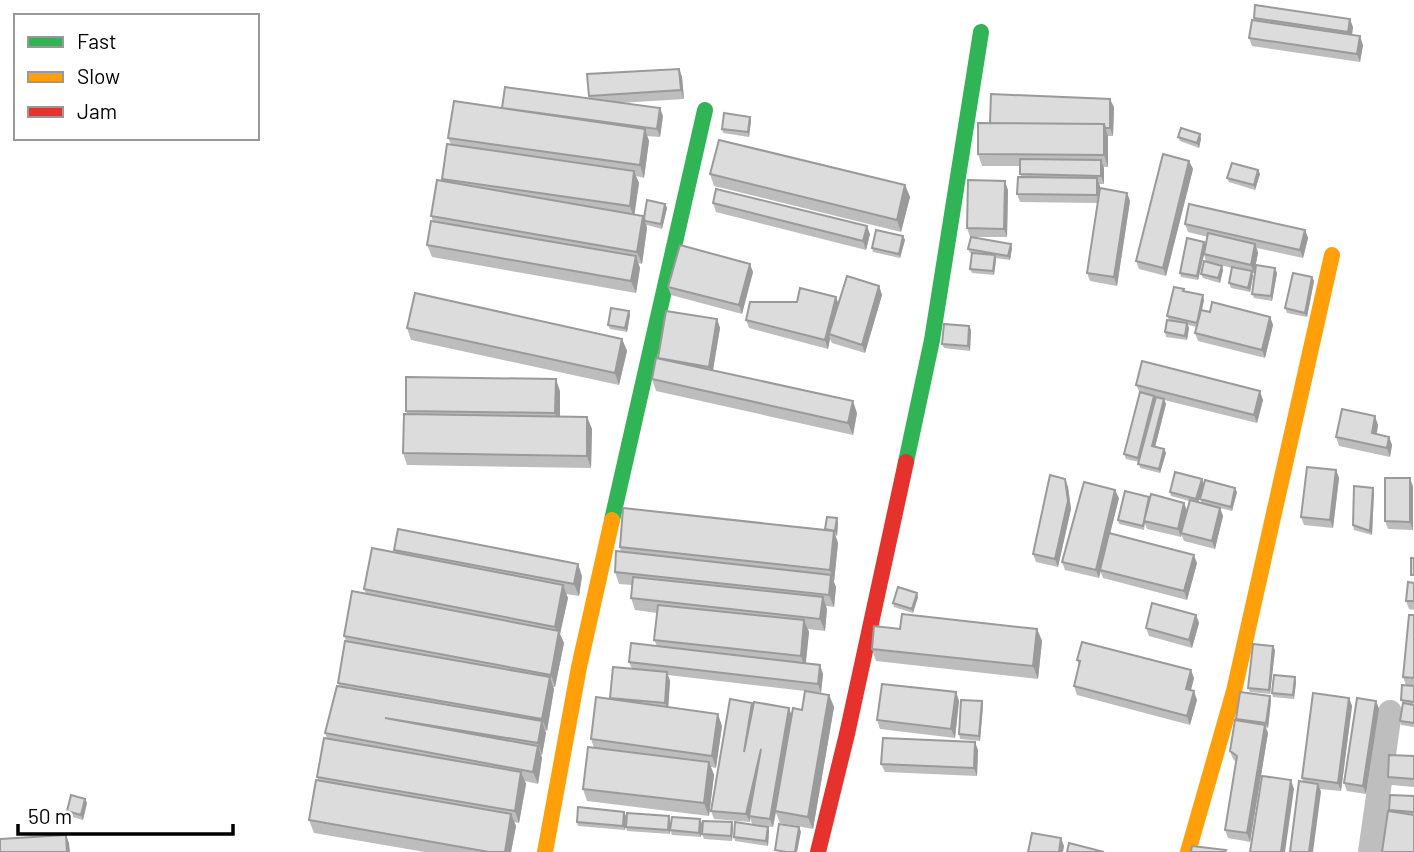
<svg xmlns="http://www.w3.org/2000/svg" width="1414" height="852" viewBox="0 0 1414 852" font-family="Barlow,sans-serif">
<rect width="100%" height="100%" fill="#fff"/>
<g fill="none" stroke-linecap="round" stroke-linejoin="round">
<!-- street -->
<path stroke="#bebebe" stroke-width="24" d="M1370,852L1390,712"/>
<!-- fast -->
<path stroke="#30b455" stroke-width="16" d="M906,462L932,340L981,32
M612,520L705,110"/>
<!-- slow -->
<path stroke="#ff9f0a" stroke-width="16" d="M545,852L579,667L612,520
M1188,852L1234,691L1332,255"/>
<!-- jam -->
<path stroke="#e5322d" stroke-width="16" d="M818,852L847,734L906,462"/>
</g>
<!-- wall -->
<path fill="#bdbdbd" d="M1254,18L1353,27L1352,35L1363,45L1360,62L1252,46L1249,38L1254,21Z
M679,69L682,77L684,99L620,103L663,116L660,137L647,136L649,141L644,178L636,176L639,183L634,214L644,218L665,204L667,208L662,229L647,225V228L642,264L638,263L640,268L636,293L432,257L427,245L433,221L431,216L443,181L442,179L451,144L448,138L502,108L589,98V96Z
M1114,107L1113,136H1108V167H1103L1104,184H1099L1100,188L1127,193L1130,201L1117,286L1090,281L1087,273L1098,203L1020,202L1017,194L1021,177L1020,166H982L978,154Z
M751,121L749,137L723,133L722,129Z
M1200,134L1201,139L1199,148L1180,141L1178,137Z
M1189,161L1193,169L1166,276L1139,269L1136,261Z
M1258,170L1260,174L1255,190L1229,182L1227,178Z
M710,174L905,185L910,197L901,232L714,186Z
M1008,190L1007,237H970L967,228Z
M713,203L870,234L866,250L716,212Z
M1185,224L1305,230L1308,238L1303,258L1257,248L1258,253L1254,273H1252L1253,276L1250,292L1231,288L1229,283L1232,268L1217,264L1223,270L1220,283L1203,278L1201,274L1206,261L1204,255L1198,280L1181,277L1180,273L1206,245L1208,237L1188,232Z
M903,236L905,240L900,258L873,252L872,248Z
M1011,244L1012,248L1010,260L995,258L996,260L994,275L972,273L970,269L972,254L970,253L968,249Z
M753,272L742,314L671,295L668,287Z
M1277,273L1272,301L1254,298L1252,294Z
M1312,277L1314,281L1307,317L1287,313L1285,308Z
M879,286L882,295L865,353L832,343L830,339L828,349L749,328L746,320L797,302L836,297L838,304Z
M1184,289L1185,292L1204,300L1202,310L1210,312L1270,317L1273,325L1265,358L1198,341L1195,333L1197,327L1188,325L1189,328L1187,340L1166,337L1165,332L1169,320L1167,316Z
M629,311L630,315L627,332L610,329L608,325Z
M717,319L720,328L713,371L857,413L853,435L656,391L652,379L659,359Z
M969,326L971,330L970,351L944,348L942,344Z
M407,328L622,339L627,351L619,385L411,340Z
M1136,385L1263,400L1257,423L1164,400L1166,404L1155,447L1164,449L1166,453L1160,473L1140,468L1139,462L1126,459L1124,454L1140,393Z
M560,391V416L587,417L592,429L591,468L407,465L403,453L407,414L406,411Z
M1378,425L1377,434L1389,437L1392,445L1390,457L1339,446L1336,437Z
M1336,470L1339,478L1333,528L1304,525L1301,517Z
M1410,478L1413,487V530L1388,529L1385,521Z
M1065,479L1068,487L1071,509L1058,567L1036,562L1033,554Z
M1204,484L1198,502L1202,503L1200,499L1237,492L1232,511L1220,508L1223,516L1215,549L1184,541L1181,534V537L1147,529L1145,524L1144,530L1119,524L1118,520L1150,499L1184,503L1187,510L1189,501L1171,496L1170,492Z
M1374,492L1372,535L1354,530L1353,525Z
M1119,498L1110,533L1197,563L1187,600L1103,578L1100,571L1099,578L1065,570L1062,562Z
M838,523L837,536L835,535L838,543L834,582L836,587L834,607L826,606L827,609L825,631L808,629L809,632L806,664L820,665L823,674L821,693L808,691L829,695L834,707L813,829L780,823L776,813L773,827L752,824L750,818V822L714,819L711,811L753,707L789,708L792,717L802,710L805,691L668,675L670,681L668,707L722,726L716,768L711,767L714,775L709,816L587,801L583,789L594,748L591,739L610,698L632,669L629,662L657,646L654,640L657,613L635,610L631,598L632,585L619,584L615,572L621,552L620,547L825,530Z
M394,550L582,576L579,596L566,594L568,598L560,634L564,643L555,687H553L554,689L547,731L545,730L546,733L542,755H541L542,758L538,784L525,781L526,784L519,823L514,822L516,826L511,852H425L314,833L309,820L318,780L317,777L327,738L325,733L339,686L338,683L346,641L344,636L366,594L364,589L395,552Z
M1414,583V610L1409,609L1406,601Z
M918,597L913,613L894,607L893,603Z
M1196,615L1199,623L1192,648L1149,636L1146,628Z
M1414,615V727L1401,725L1400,721L1403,705L1401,700L1406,685L1403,677Z
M900,629H1037L1042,641L1038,679L876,661L872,649Z
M1275,650L1270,694L1250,692L1248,688Z
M1077,660L1194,678L1191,690L1197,700L1190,725L1077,695L1074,686L1079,665Z
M1296,682L1294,699L1273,697L1272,693Z
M956,692L959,701L955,738L880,729L877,720Z
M1270,696L1271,701L1268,728L1265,727L1268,733L1250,842L1228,838L1225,830L1236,762L1233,759L1230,751L1237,720Z
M1349,698L1352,706L1341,791L1320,789L1321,792L1303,782L1302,778Z
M982,701L983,705L980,741L960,739L959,734Z
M1376,701L1379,709L1366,794L1347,791L1344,783Z
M978,750L977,776L885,772L881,764Z
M1414,756V787L1391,785L1388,777Z
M1414,796V852L1390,811Z
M85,799L87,803L83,820L69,816L67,811Z
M626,816L625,830L578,826L577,822Z
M669,816L670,820V834L627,831L626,827Z
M732,822L733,827L732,841L704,839L702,834Z
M702,823L701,837L672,835L670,830Z
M768,827L769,831L768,846L735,841L734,837Z"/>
<!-- shaded-wall -->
<path fill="#9a9a9a" d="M1350,19L1353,27L1351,41L1348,32Z
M1360,36L1363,45L1360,62L1357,54Z
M679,69L682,77L684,99L681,90Z
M1110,99L1114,107L1113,136L1110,128Z
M660,108L663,116L660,137L657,129Z
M750,117L751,121L749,137L748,132Z
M1104,124L1108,136V167L1104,155Z
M645,129L649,141L644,178L640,165Z
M1200,134L1201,139L1199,148L1197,143Z
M1101,160L1104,168V184L1101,176Z
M1189,161L1193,169L1166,276L1163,268Z
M1258,170L1260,174L1255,190L1254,185Z
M634,171L639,183L634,218L630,206Z
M1097,178L1100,186V203L1097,195Z
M1005,181L1008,190L1007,237L1004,229Z
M905,185L910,197L901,232L897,220Z
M1127,193L1130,201L1117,286L1114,277Z
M665,204L667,208L662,229L661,224Z
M643,216L647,228L642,264L637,252Z
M867,226L870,234L866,250L863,241Z
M1305,230L1308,238L1303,258L1300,250Z
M903,236L905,240L900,258L899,254Z
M1204,242L1206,246L1198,280L1197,276Z
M1011,244L1012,248L1010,260L1008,256Z
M1255,244L1258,253L1254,273L1251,265Z
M995,255L996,260L994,275L993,271Z
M636,256L640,268L636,293L631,281Z
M750,264L753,272L742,314L739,305Z
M1222,266L1223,270L1220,283L1218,278Z
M1275,268L1277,273L1272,301L1271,296Z
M1252,271L1253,276L1250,292L1248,288Z
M1312,277L1314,281L1307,317L1305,313Z
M879,286L882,295L865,353L862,345Z
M1203,295L1204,300L1198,327L1197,323Z
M836,297L839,305L829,334L830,339L828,349L825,340Z
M629,311L630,315L627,332L625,328Z
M1270,317L1273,325L1265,358L1262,350Z
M717,319L720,328L712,375L709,367Z
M1187,323L1189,328L1187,340L1185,336Z
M969,326L971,330L970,351L968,346Z
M622,339L627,351L619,385L615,373Z
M556,379L560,391V425L555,413Z
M1260,391L1263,400L1257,423L1254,415Z
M1154,396L1156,400L1140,462L1138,458Z
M1164,399L1166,404L1154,451L1152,446Z
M853,401L857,413L853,435L848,423Z
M1375,416L1378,425L1375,441L1372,433Z
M587,417L592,429L591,468L587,456Z
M1389,437L1392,445L1390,457L1387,448Z
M1164,449L1166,453L1160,473L1159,469Z
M1336,470L1339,478L1333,528L1330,520Z
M1410,478L1413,487V530L1410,522Z
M1065,479L1068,487L1071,509L1058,567L1055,559Z
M1202,479L1204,484L1198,503L1196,499Z
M1235,488L1237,492L1232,511L1231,507Z
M1373,488L1374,492L1372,535L1370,531Z
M1115,490L1119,498L1099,578L1096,570Z
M1184,503L1187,511L1181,537L1178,529Z
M1220,508L1223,516L1215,549L1212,541Z
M837,518L838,523L837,536L835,531Z
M834,531L838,543L834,582L830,570Z
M1194,555L1197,563L1187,600L1184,591Z
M578,564L582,576L579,596L574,584Z
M831,575L836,587L834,607L829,595Z
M563,585L568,598L560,634L564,643L555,687L551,675L558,636L555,627Z
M917,593L918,597L913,613L912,609Z
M823,597L827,609L825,631L820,619Z
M1196,615L1199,623L1192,648L1189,640Z
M804,620L809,632L805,668L801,656Z
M1037,629L1042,641L1038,679L1033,666Z
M1273,646L1275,650L1270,694L1269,690Z
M820,665L823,674L821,693L818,684Z
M1191,670L1194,678L1189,697L1186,689Z
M667,672L670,681L668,712L665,703Z
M550,677L554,689L547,731L542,719Z
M1295,677L1296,682L1294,699L1293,695Z
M1194,691L1197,700L1190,725L1187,716Z
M956,692L959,701L955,738L951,729Z
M829,695L834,707L813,829L808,817Z
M1270,696L1271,701L1268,728L1266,723Z
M1349,698L1352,706L1341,791L1338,783Z
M982,701L983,705L980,741L979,736Z
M1376,701L1379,709L1366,794L1363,786Z
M752,703L755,711L744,752Z
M789,708L792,717L773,827L770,819Z
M718,714L722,726L716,768L712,756Z
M542,721L546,733L542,755L538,743Z
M1265,725L1268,733L1250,842L1247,833Z
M975,742L978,750L977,776L974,768Z
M538,746L542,758L538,784L533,772Z
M761,749L749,816L750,818V822L746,814Z
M709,762L714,775L709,816L704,803Z
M521,772L526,784L519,823L515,811Z
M1291,780L1294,789L1285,852H1281Z
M1318,784L1321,792L1313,852H1309Z
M85,799L87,803L83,820L81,815Z
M624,812L626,816L625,830L623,826Z
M511,814L516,826L511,852H505Z
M669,816L670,820V834L668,830Z
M700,819L702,823L701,837L699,833Z
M732,822L733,827L732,841L731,836Z
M768,827L769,831L768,846L766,841Z
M799,827L801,832L797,852H795Z
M66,835L69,843L70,852H67Z
M1061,838L1064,846L1063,852H1059Z"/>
<!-- building -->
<path fill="#dcdcdc" stroke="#9a9a9a" stroke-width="2" d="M1255,5L1350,19L1348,32L1254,18Z
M1252,20L1360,36L1357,54L1249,38Z
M679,69L681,90L589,96L587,74Z
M505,87L660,108L657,129L502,108Z
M991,94L1110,99V128H1105L1104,124L990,123Z
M454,101L645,129L640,165L448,138Z
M724,113L750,117L748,132L722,129Z
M978,123L1104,124V155L978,154Z
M1181,128L1200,134L1197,143L1178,137Z
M719,140L905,185L897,220L710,174Z
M447,144L634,171L630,206L442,179Z
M1163,154L1189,161L1163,268L1136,261Z
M1020,159L1101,160V176L1020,174Z
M1232,163L1258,170L1254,185L1227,178Z
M1018,177L1097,178V195L1017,194Z
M437,180L643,216L637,252L431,216Z
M968,180L1005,181L1004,229L967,228Z
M1100,188L1127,193L1114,277L1087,273Z
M716,189L867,226L863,241L713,203Z
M647,200L665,204L661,224L645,221L644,218Z
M1189,204L1305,230L1300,250L1185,224Z
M431,221L636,256L631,281L427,245Z
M876,230L903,236L899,254L872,248Z
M1208,233L1255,244L1251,265L1204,254Z
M971,237L1011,244L1008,256L968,249Z
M1187,238L1204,242L1197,276L1180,273Z
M680,245L750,264L739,305L668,287Z
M972,253L995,255L993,271L970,269Z
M1204,261L1222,266L1218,278L1201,274Z
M1256,265L1275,268L1271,296L1252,294Z
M1232,267L1252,271L1248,288L1229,283Z
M1293,273L1312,277L1305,313L1285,308Z
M847,276L879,286L862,345L829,334Z
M1174,287L1184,289L1183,291L1203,295L1197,323L1167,316Z
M800,288L836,297L825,340L746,320L750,302H797Z
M415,293L622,339L615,373L407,328Z
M1212,302L1270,317L1262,350L1195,333L1201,310L1210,312Z
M611,308L629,311L625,328L608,325Z
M666,311L717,319L709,367L658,358Z
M1167,320L1187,323L1185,336L1165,332Z
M944,324L969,326L968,346L942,344Z
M656,358L853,401L848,423L652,379Z
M1142,361L1260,391L1254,415L1136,385Z
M406,377L556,379L555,413L406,411Z
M1140,392L1154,396L1138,458L1124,454Z
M1156,397L1164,399L1152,446L1164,449L1159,469L1138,464Z
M1342,409L1375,416L1372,433L1389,437L1387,448L1336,437Z
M404,414L587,417V456L403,453Z
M1307,467L1336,470L1330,520L1301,517Z
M1175,472L1202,479L1196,499L1170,492Z
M1050,475L1065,479L1068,501L1055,559L1033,554Z
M1385,478H1410V522L1385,521Z
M1205,480L1235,488L1231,507L1200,499Z
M1084,482L1115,490L1096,570L1062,562Z
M1354,486L1373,488L1370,531L1353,525Z
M1125,491L1149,497L1143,526L1118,520Z
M1151,494L1184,503L1178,529L1144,521Z
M1190,500L1220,508L1212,541L1181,533Z
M623,508L834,531L830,570L620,547Z
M827,517L837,518L835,531L825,529Z
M398,529L578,564L574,584L394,550Z
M1109,533L1194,555L1184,591L1100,570Z
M372,548L563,585L555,627L364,589Z
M616,551L831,575L829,595L615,572Z
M1411,558H1414V575H1411Z
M633,577L823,597L820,619L631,598Z
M1408,582L1414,583V601H1406Z
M898,587L917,593L912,609L893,603Z
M352,591L559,631L551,675L344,636Z
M1152,603L1196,615L1189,640L1146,628Z
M658,605L804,620L801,656L654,640Z
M902,614L1037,629L1033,666L872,649L874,626L900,629Z
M1409,615H1414V678L1403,677Z
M345,641L550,677L542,719L338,683Z
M1082,642L1191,670L1186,689L1194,691L1187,716L1074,686L1080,661L1077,660Z
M631,643L820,665L818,684L629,662Z
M1253,644L1273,646L1269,690L1248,688Z
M613,667L667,672L665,703L610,698Z
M1274,675L1295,677L1293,695L1272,693Z
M882,684L956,692L951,729L877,720Z
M1402,685L1414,686V702L1401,700Z
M337,686L542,721L538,743L385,718L538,746L533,772L325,733Z
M805,691L829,695L808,817L775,811L793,708L802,710Z
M1240,692L1270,696L1266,723L1236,719Z
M1313,693L1349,698L1338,783L1302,778Z
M596,697L718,714L712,756L591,739Z
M1357,698L1376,701L1363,786L1344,783Z
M730,699L752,703L744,752L754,702L789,708L770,819L749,816L761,749L746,814L711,811Z
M961,700L982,701L979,736L959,734Z
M1403,703L1414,705V723L1400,721Z
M1235,720L1265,725L1247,833L1225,830L1237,756L1230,751Z
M324,738L521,772L515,811L317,777Z
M883,738L975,742L974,768L881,764Z
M588,747L709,762L704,803L583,789Z
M1389,755L1414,756V779L1388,777Z
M1262,776L1291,780L1281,852H1250Z
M316,780L511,814L505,852H489L309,820Z
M1299,781L1318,784L1309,852H1290Z
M71,795L85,799L81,815L67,811Z
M1390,795L1414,796V812L1389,810Z
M578,807L624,812L623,826L577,822Z
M1388,811L1414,815V852H1382Z
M627,813L669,816L668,830L626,827Z
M672,817L700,819L699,833L670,830Z
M703,821L732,822L731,836L702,834Z
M735,822L768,827L766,841L734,837Z
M779,824L799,827L795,852H786L775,850Z
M1032,833L1061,838L1059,852H1028Z
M66,835L67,852H0V839Z
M1069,843L1104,852H1067Z
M1192,846L1226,850L1225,852H1191Z"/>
<!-- legend -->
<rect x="14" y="14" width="245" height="126" fill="#ffffff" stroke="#999999" stroke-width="2"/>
<rect x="28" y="37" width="35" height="10" fill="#30b455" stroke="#999999" stroke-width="2"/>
<text x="77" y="49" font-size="21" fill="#000000">Fast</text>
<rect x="28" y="72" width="35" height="10" fill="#ff9f0a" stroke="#999999" stroke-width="2"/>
<text x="77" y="84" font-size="21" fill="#000000">Slow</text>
<rect x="28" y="107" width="35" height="10" fill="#e5322d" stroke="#999999" stroke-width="2"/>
<text x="77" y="119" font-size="21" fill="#000000">Jam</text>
<!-- scale -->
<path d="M18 824v10h215v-10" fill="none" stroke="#000000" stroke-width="3.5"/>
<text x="28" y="824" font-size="21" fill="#000000" stroke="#ffffff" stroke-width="5" paint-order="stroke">50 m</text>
</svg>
